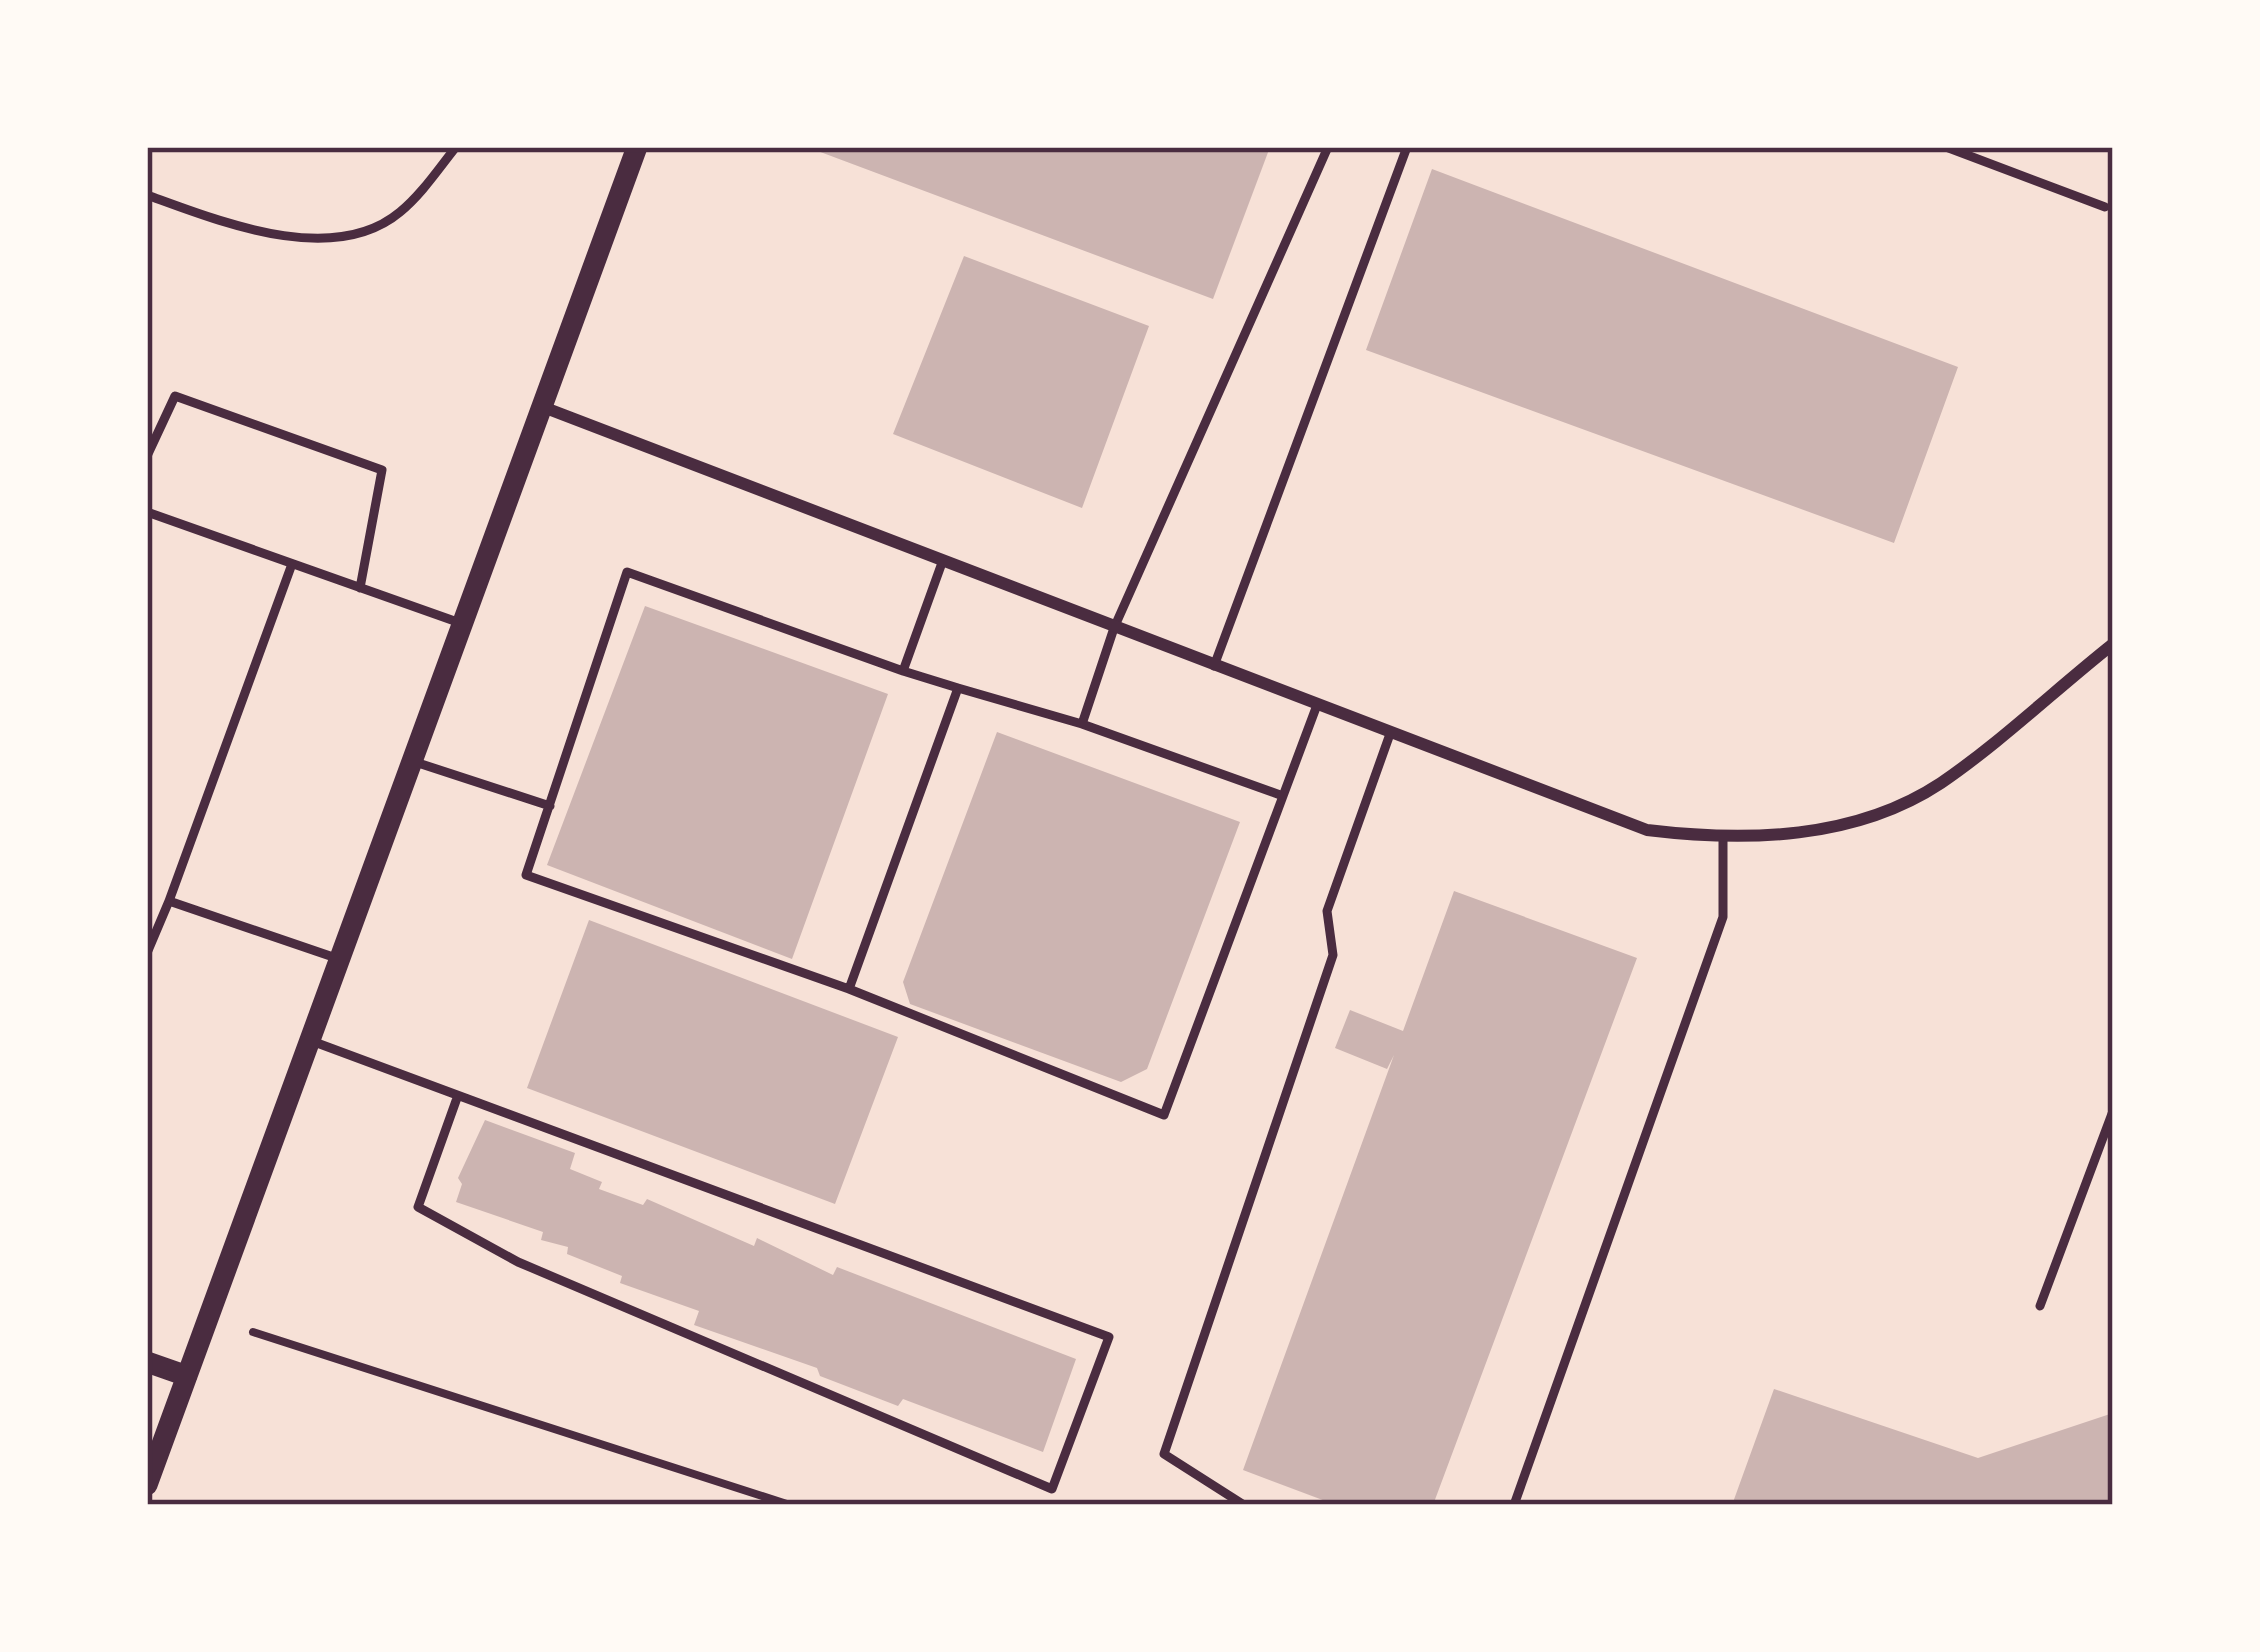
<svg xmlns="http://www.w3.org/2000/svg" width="2260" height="1652" viewBox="0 0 2260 1652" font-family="'PT Sans Narrow',sans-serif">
<rect width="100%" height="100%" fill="#f7e1d7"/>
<!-- building -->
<path fill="#ccb4b1" d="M807,147H1270L1213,299Z
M1432,169L1958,367L1894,543L1366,350Z
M964,256L1149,326L1082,508L893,434Z
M645,606L888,694L792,959L547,865Z
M997,732L1240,822L1147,1069L1121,1082L910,1004L903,982Z
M1454,891L1637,958L1433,1505H1336L1243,1470L1394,1055L1387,1069L1335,1048L1350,1010L1403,1031Z
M589,920L898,1037L835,1204L527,1088Z
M485,1120L575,1153L570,1169L602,1182L599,1189L643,1205L647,1199L754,1246L757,1238L833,1275L837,1267L1076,1359L1043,1452L903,1399L898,1406L820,1376L817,1368L694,1325L699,1311L620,1283L622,1276L567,1254L568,1247L541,1240L543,1232L456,1202L462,1184L458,1178Z
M1774,1389L1978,1458L2113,1413V1505H1732Z"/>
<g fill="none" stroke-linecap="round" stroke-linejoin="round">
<!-- path -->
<path stroke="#4a2c40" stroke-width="8" d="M147,1306V1308
M253,1332L790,1505"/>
<!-- service -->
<path stroke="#4a2c40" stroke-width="9" d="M1946,147L2105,207
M147,195C219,221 333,268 400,212C422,194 439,168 456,147
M147,456L175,396L382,470L360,588
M147,512L463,624
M292,564L169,901L339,959
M1214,666L1407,147
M903,671L958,688L849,989L526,875L627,572L903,671L943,560
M958,688L1082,724L1114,628L1328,147
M1082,724L1283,796L1317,705
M412,761L550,806
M147,953L169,901
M849,989L1164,1115L1283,796
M309,1040L1109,1337L1052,1489L518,1262L418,1207L457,1098
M2040,1306L2113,1111
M1244,1505L1164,1454L1333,955L1327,911L1390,734
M1514,1505L1723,917V839"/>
<!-- minor -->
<path stroke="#4a2c40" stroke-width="12" d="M543,407L1647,830C1746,842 1855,840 1941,783C2001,742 2056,689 2113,644"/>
<!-- tertiary -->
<path stroke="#4a2c40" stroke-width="21" d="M147,1362L187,1376
M147,1485L637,147"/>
</g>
<!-- border -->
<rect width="2260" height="1652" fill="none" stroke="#fffaf5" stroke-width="300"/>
<rect x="150" y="150" width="1960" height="1352" fill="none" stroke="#4a2c40" stroke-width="4.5"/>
</svg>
